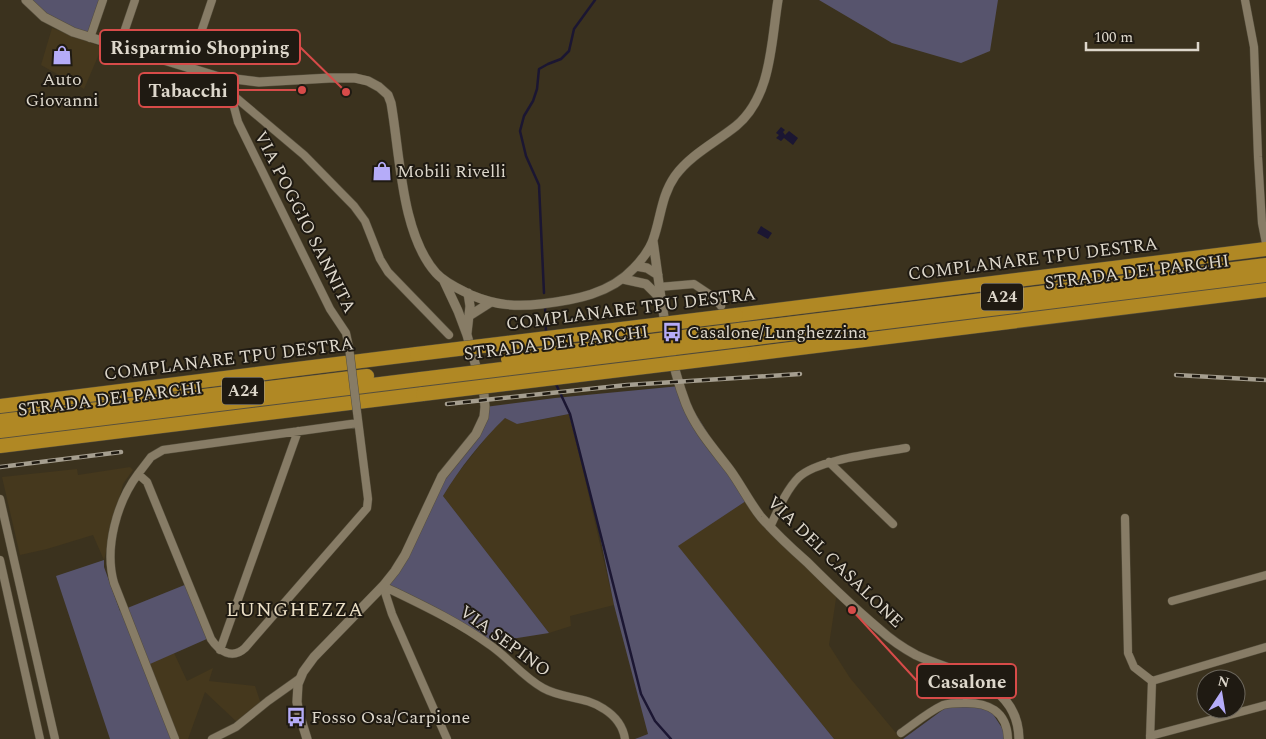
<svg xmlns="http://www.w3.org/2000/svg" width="1266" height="739" viewBox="0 0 1266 739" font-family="Spectral,serif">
<rect width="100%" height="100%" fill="#3b321e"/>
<!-- built -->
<path fill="#45381d" d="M52,28L102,47L84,89L41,65Z
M570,414L614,605L570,616L571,626L549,633L443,496L455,477L492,430L505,418L518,424Z
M130,467L133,470L123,484L104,560L93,535L47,549L20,555L2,477L77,469L78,475Z
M749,499L837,592L829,645L850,678L901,739H834L677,546Z
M174,653L187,681L213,668L209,681L255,686L261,704L238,723L205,692L188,739H178L150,663Z"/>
<!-- green -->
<path fill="#57546d" d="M30,0H100L88,34C67,27 46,17 30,0Z
M819,0H998L990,51L961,63L892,43Z
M680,386L682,392L749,499L678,546L834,739H635L648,734L614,605L597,521L569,414L517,424L505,418C481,441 460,468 443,496L549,633L487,643L383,586L431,498L473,438L485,407L555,398Z
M104,560V567L120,611L187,584L209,638L150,664L178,739H110L56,576Z
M948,706L989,708L1008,737V739H903Z"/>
<!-- water -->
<path fill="#1b1632" d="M781,127L785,130L783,132L785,135L789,131L798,138L793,145L784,138L781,141L776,138L779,135L776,133Z
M761,226L772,233L768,239L757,233Z"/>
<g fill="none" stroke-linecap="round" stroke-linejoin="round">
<!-- stream -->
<path stroke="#1b1632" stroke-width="2.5" d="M544,293L539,185L526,156L520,131L524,116L533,101L537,89L539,69L548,64L561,59L569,51L574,29L595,0
M545,306L546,333
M555,382L570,414L641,694L655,721L671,739"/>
<defs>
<path id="minor" d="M1245,0L1254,47L1258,157L1262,223L1266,243
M90,38L103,0
M119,47L135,0
M189,68L212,0
M233,80L234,107L238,122L330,309L346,333L349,347
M234,96L304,155L354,206L365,221L380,259L388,272L449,335
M659,287L694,284L715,298L721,306
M829,462L893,524
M138,474L151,457L163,450L358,423
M0,499L55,739
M1125,518L1128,653L1134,667L1152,681L1150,739
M770,527C778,510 786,490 799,477C818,459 879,453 906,448
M0,560L40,739
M383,586C420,604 457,621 490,645C509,658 523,677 543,688C562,699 586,696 604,709C615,716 623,726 625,739
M383,586L392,614L447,739
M1172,601L1266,575
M220,650L298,431
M1152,681L1266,647
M901,733C914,724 928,712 943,705C950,703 956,703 963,703C988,702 1007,711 1008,739
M1150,736L1266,705
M175,739L114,583C104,548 117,502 138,474L147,482L211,639C219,651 232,660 245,648L367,508L368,499L357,412
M212,739L236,727L268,701L299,679"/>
<path id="tertiary" d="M26,0L44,17L73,32L219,77L259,82L330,78H355L368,81L379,87L388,95L391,103C400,153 401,234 436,273C445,283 459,289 471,295C495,305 515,307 541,304C575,300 610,294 634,268C641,261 650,249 653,240C661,218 661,196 675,176C690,155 716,142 736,126C772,96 771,42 778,0
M653,241C661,295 666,352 686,404C696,429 714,449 730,470C741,485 749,502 761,517C775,533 791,548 807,562C830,585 854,608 879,629C890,639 903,648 916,655C958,675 1018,681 1019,739
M636,266L647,268L658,275
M623,279L646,284L660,298
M469,316L491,302
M467,333L470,306L468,293
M307,739L299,713L297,702L298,684L303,672L314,657L383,586L395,571L405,555L442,476L476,434L484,417L485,407L484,395L467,335L458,311L443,279"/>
<path id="motorway" d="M736,315L1266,249
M738,330L1266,265
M740,340L1266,275
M743,355L1266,290
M0,406L417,354
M0,421L367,376
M0,431L421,379
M0,446L423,394"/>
</defs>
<!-- minor casing -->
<use href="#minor" stroke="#564f3d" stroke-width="9"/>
<!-- tertiary casing -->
<use href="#tertiary" stroke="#564f3d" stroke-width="10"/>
<!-- motorway casing -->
<use href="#motorway" stroke="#564f3d" stroke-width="15"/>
<!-- minor -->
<use href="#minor" stroke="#877c66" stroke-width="8"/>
<!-- tertiary -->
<use href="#tertiary" stroke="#877c66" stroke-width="9"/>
<!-- motorway -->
<use href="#motorway" stroke="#b08824" stroke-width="14"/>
<defs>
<path id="rail" d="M1176,375L1266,380
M447,404L627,385L800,374
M0,467L121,452"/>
</defs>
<!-- rail casing -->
<use href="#rail" stroke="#a59e8f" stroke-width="4.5"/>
<!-- rail -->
<use href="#rail" stroke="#1f1a12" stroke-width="2.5" stroke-dasharray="8" stroke-linecap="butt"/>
<defs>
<path id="minor-bridge" d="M349,347L357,412"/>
<path id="motorway-bridge" d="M417,354L736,315
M508,359L738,330
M421,379L740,340
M423,394L743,355"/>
</defs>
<!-- minor-bridge casing -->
<use href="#minor-bridge" stroke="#564f3d" stroke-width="9" stroke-linecap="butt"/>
<!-- motorway-bridge casing -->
<use href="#motorway-bridge" stroke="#564f3d" stroke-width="15" stroke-linecap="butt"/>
<!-- minor-bridge -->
<use href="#minor-bridge" stroke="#877c66" stroke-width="8"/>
<!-- motorway-bridge -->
<use href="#motorway-bridge" stroke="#b08824" stroke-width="14"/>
</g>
<!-- icons -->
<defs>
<symbol id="shop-bare" viewBox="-9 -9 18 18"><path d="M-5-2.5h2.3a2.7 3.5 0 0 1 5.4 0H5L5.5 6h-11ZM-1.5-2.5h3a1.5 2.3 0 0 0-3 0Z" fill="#b5acf8" stroke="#1f1a12" stroke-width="2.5" paint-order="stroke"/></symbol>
<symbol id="bus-bare" viewBox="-9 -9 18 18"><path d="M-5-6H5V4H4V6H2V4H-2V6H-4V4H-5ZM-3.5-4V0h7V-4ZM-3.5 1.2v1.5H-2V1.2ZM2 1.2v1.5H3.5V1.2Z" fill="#b5acf8" stroke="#1f1a12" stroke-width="2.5" paint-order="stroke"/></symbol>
</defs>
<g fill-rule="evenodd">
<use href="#shop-bare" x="48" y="41" width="28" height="28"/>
<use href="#shop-bare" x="368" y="157" width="28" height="28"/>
<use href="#bus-bare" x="658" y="318" width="28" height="28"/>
<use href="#bus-bare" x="282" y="703" width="28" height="28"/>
</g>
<g text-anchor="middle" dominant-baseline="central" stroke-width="4" stroke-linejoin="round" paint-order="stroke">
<!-- shield labels -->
<g fill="#1f1a12" stroke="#a49e94" stroke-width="1">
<rect x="981" y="283.5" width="42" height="27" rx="4"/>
<rect x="222" y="377.5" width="42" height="27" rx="4"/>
</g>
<g font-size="16" font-weight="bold" fill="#ddd7cb">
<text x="1002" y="297">A24</text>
<text x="243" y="391">A24</text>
</g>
<!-- poi labels -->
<g font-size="18" fill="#ddd7cb" stroke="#1f1a12" text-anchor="start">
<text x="62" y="79" text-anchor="middle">Auto<tspan x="62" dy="21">Giovanni</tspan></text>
<text x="397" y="171">Mobili Rivelli</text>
<text x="687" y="332">Casalone/Lunghezzina</text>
<text x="311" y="717">Fosso Osa/Carpione</text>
</g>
<!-- street labels -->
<g font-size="18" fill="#ddd7cb" stroke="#1f1a12">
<text transform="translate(305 222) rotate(63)">VIA POGGIO SANNITA</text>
<text transform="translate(1033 259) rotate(-7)">COMPLANARE TPU DESTRA</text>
<text transform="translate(1137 272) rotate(-7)">STRADA DEI PARCHI</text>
<text transform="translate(631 309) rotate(-7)">COMPLANARE TPU DESTRA</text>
<text transform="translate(556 343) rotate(-7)">STRADA DEI PARCHI</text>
<text transform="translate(229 359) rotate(-7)">COMPLANARE TPU DESTRA</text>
<text transform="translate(110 399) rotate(-7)">STRADA DEI PARCHI</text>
<text transform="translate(835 562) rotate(44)">VIA DEL CASALONE</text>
<text transform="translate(505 641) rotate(36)">VIA SEPINO</text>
</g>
<!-- quarter labels -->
<g font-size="20" letter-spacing="1" fill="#eadec5" stroke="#1f1a12">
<text x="295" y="610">LUNGHEZZA</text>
</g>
</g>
<!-- callouts -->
<path fill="none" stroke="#d74b49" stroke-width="2" d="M346 92L300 47M302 90L238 90M852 610L917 681"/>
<g fill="#d74b49" stroke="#1f1a12" stroke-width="2">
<circle cx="346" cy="92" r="5"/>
<circle cx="302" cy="90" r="5"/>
<circle cx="852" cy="610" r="5"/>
</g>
<g fill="#1f1a12" stroke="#d74b49" stroke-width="2">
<rect x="100" y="30" width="200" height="34" rx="5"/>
<rect x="139" y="73" width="99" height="34" rx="5"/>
<rect x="917" y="664" width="99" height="34" rx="5"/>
</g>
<g font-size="19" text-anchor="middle" font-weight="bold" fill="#ddd7cb">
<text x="200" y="54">Risparmio Shopping</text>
<text x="188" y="97">Tabacchi</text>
<text x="967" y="688">Casalone</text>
</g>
<!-- north arrow -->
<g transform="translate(1221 694) rotate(12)"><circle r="24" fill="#1f1a12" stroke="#6b665c"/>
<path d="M0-4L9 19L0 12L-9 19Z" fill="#b5acf8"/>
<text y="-8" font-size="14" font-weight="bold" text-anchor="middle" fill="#ddd7cb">N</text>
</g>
<!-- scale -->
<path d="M1086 42v8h112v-8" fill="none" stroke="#ddd7cb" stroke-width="2.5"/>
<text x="1094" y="42" font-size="15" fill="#ddd7cb" stroke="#1f1a12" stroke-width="4" paint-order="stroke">100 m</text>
</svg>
